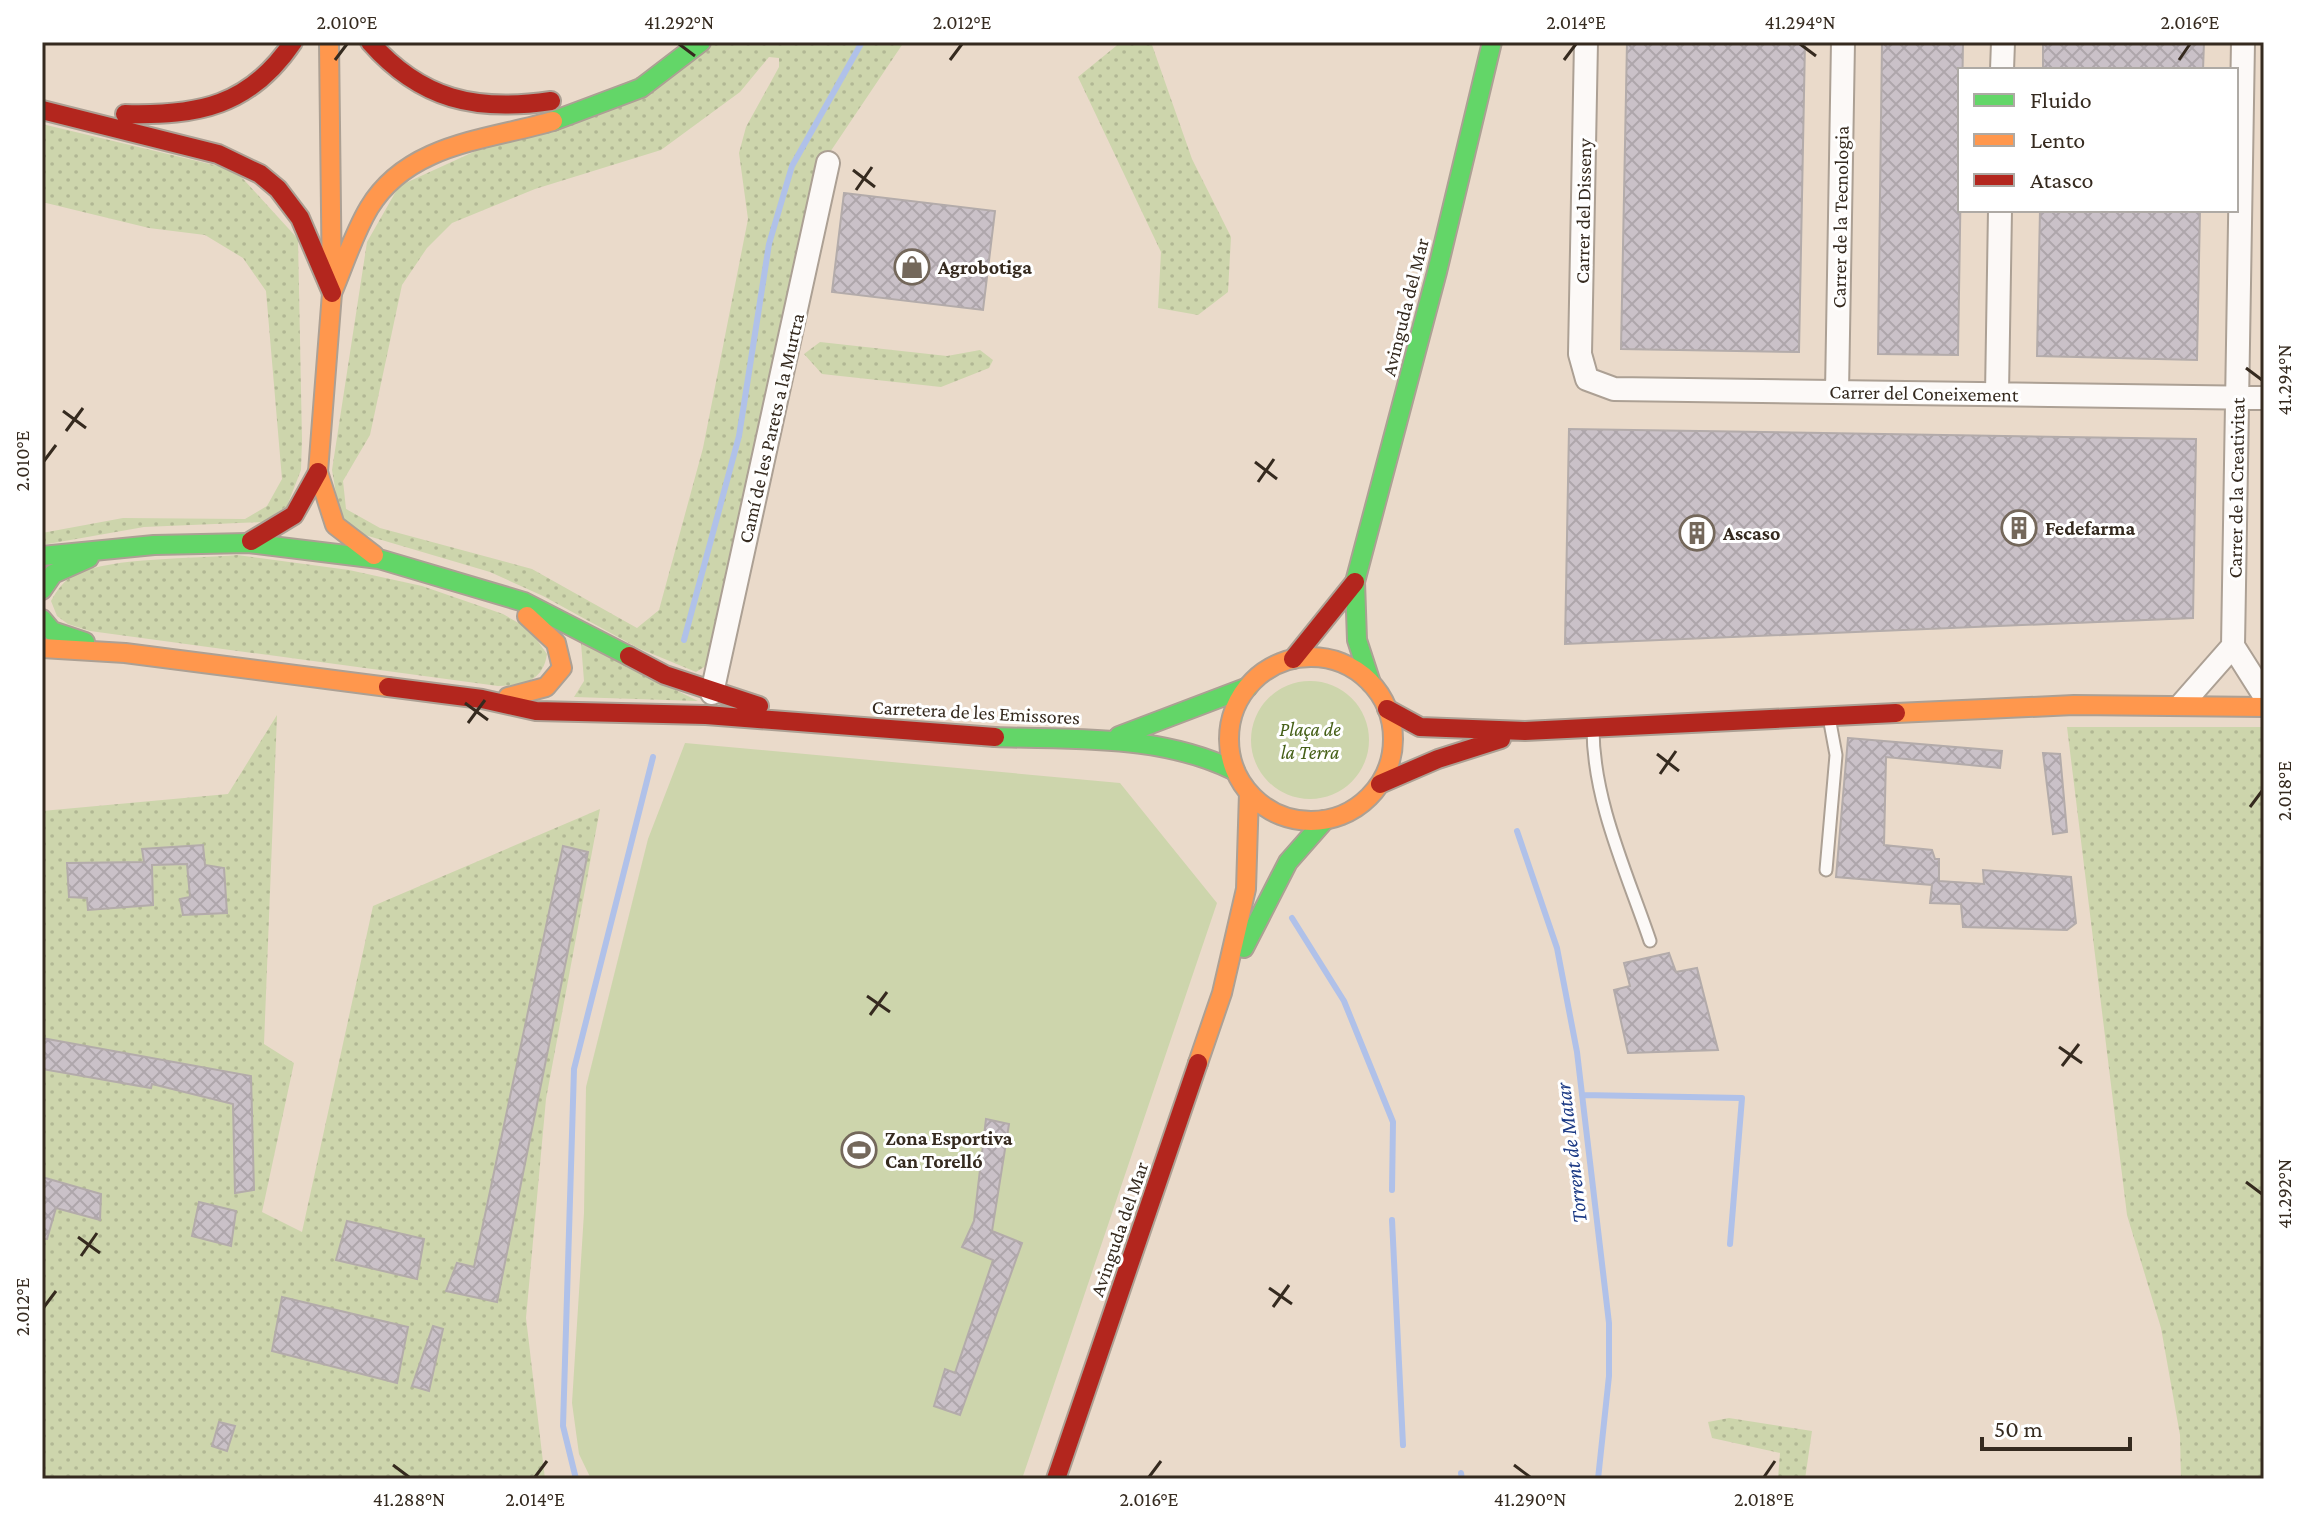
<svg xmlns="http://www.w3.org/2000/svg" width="2306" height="1521" viewBox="0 0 2306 1521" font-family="'Crimson Pro',serif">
<defs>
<pattern id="grass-dots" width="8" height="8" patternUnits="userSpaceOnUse" patternTransform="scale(2)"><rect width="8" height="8" fill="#cdd5ac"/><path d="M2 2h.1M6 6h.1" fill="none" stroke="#b1b794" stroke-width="1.8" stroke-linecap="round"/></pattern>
<pattern id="building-cross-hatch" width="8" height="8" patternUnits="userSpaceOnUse" patternTransform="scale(2)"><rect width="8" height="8" fill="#cac1c8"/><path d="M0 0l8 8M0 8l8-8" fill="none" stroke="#aea6ab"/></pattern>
</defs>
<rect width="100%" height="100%" fill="#eadaca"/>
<!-- grass -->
<path fill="url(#grass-dots)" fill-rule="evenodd" d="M714,42H904L816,173L709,664L696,672L638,648L543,596L490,572L358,533L340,517L332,470L367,242L399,186ZM769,57L779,58V67L746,127L739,153L748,219L703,448L659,610L637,628L532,569L380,528L346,509L343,481L370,435L402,285L427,248L452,223L535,189L661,150L740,92Z
M1121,42H1151L1192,159L1231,237L1228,292L1198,315L1158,308L1161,252L1078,77Z
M42,124L235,170L298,239L302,440L301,470L287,506L263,522L144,527L42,545V533L123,518L245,519L267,506L282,479L266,291L243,258L205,235L149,228L42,202Z
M820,342L947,356L980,350L993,360L989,368L941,387L822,374L804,354Z
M237,555L349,570L422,586L503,614L529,629L547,654C543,682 523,685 498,686L90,631L68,624L57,616L51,601C57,590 64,580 76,574C113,557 194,559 237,555Z
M581,643L698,701L574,697L584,681Z
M277,715L264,1044L294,1063L262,1212L302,1232L373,906L600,809L546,1099L526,1318L545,1479H42V811L228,794Z
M2067,727H2264V1479H2181L2180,1435L2161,1328L2127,1215Z
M1729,1418L1812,1431L1805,1479H1778L1780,1453L1712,1438L1708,1422Z"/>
<!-- garden -->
<path fill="#cdd5ac" d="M1251 740a59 59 0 1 1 118 0a59 59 0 1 1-118 0Z
M685,743L1120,783L1217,903L1022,1479H591L579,1454L572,1403L584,1213L586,1087L648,839Z"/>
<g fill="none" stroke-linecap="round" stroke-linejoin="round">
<!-- stream -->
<path stroke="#b0c1e9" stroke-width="6" d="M684,640L739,436L769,244L792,166L862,42
M1517,831L1557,948L1577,1052L1609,1323V1376L1598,1479
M1292,918L1344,1001L1393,1122L1392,1190
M1582,1095L1742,1098L1730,1244
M1392,1220L1403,1445
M1461,1473L1462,1479
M576,1479L563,1426L574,1069L653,757"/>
</g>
<!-- building -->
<path fill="url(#building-cross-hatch)" stroke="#b3abaa" stroke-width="2" d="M1627,42H1805L1799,352L1621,349Z
M1882,42H1963L1958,355L1878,354Z
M2043,42H2204L2203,70H2043Z
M844,193L995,211L983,310L832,292Z
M2040,210H2200L2197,360L2037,356Z
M1569,429L2196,439L2193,618L1565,644Z
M1848,738L2002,751L2000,768L1886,757L1884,845L1932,850L1935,859H1939V881L1984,884L1983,870L2071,877L2076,923L2067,930L1963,927L1961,904L1930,903L1932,885L1836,877Z
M2043,753L2060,754L2067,832L2053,834Z
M203,845L205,865L224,868L227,913L183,915L180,899L190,897L187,864L152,865L153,905L88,910L87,898L69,897L67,863L144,862L142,849Z
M563,846L588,852L497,1302L446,1291L457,1263L474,1267Z
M1669,953L1676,972L1697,968L1718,1050L1628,1053L1614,990L1630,986L1624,963Z
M42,1038L251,1076L254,1190L235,1193L233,1104L152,1084L151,1088L42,1069Z
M986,1119L1009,1124L992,1231L1022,1243L960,1415L934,1406L945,1369L955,1373L993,1260L962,1247L974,1221Z
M42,1177L101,1194L100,1220L56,1208L47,1239H42Z
M199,1202L236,1211L231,1246L192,1236Z
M347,1221L424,1239L417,1279L336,1260Z
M282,1297L408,1327L397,1383L272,1351Z
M433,1326L443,1329L429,1391L412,1386Z
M219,1422L235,1426L227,1451L212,1446Z"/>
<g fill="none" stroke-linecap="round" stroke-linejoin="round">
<defs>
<path id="lane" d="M1593,728C1593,801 1627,873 1650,941
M1826,870L1836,755L1829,717"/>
<path id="street" d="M1586,42L1580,354L1587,379L1614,389L2264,398
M2243,42L2233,646L2264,695
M2002,70L2003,42
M1837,392L1843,42
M1997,394L2000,210
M712,693L828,163
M2182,704L2233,646"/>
<path id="fast" d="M553,121L641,88L701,42
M42,556L154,545L248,543L379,559L524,602L629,656
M42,590L53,574L89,558
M42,619L52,631L85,642
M1371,683L1357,640L1355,582L1437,272L1492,42
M1119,736L1248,687
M995,737C1076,740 1161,734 1235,771
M1244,948L1288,862L1325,820"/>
<path id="slow" d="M329,42L332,293L318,472L335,525L374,555
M332,293C344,265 353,235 369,208C408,143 488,140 553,121
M42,648L125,653L388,687
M1229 739a82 82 0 1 1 164 0a82 82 0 1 1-164 0Z
M508,697L546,687L562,668L556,643L527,616
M1896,713L2074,705L2264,707
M1198,1063L1222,993L1246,889L1249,793"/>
<path id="jam" d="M370,42C421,100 476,112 551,101
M42,110L218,154L260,174L278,189L300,218L332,293
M125,114C198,116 250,106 293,42
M251,541L294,515L318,472
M629,656L665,675L759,706
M1293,659L1355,582
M388,687L482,699L536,711L706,715L995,737
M1387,709L1420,727L1525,731L1896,713
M1380,784L1438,759L1501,739
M1056,1479L1198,1063"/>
</defs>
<!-- lane casing -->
<use href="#lane" stroke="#aca094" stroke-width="15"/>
<!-- street casing -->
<use href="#street" stroke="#aca094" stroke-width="26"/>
<!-- fast casing -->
<use href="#fast" stroke="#aca094" stroke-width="22"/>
<!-- slow casing -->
<use href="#slow" stroke="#aca094" stroke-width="22"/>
<!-- jam casing -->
<use href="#jam" stroke="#aca094" stroke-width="22"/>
<!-- lane -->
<use href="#lane" stroke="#fcf9f7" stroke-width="11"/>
<!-- street -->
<use href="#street" stroke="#fcf9f7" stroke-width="22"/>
<!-- fast -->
<use href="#fast" stroke="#63d668" stroke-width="18"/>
<!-- slow -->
<use href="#slow" stroke="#ff974d" stroke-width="18"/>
<!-- jam -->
<use href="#jam" stroke="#b3261e" stroke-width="18"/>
</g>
<!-- ticks -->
<path fill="none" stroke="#352a1f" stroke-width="3" d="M679,44L695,56M1800,44L1816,56M335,60L347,44M950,60L962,44M1564,60L1576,44M2179,60L2190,44M853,170L875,187M856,190L872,167M2246,368L2262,380M63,411L86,428M66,431L83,408M44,461L56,445M1255,462L1277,479M1258,482L1274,459M465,703L488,720M468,723L485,700M1657,754L1679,771M1660,774L1676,751M2250,807L2262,791M867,996L890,1012M870,1015L887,992M2059,1047L2082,1063M2062,1066L2079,1044M2246,1182L2262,1194M78,1237L100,1253M81,1256L97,1233M1269,1288L1292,1304M44,1307L56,1291M1273,1307L1289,1285M393,1465L409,1477M1514,1465L1530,1477M535,1477L547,1461M1149,1477L1161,1461M1764,1477L1775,1461"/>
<!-- icons -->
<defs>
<symbol id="shop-ring" viewBox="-11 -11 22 22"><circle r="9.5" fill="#fff" stroke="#74685b" stroke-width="1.5"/><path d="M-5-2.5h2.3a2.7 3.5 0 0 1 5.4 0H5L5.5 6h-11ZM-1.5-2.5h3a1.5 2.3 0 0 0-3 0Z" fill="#74685b"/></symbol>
<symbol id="building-ring" viewBox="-11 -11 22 22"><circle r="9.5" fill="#fff" stroke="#74685b" stroke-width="1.5"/><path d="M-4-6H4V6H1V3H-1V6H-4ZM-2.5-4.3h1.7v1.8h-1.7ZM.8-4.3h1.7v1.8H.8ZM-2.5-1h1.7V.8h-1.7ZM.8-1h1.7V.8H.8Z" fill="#74685b"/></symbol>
<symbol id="stadium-ring" viewBox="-11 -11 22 22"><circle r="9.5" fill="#fff" stroke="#74685b" stroke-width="1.5"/><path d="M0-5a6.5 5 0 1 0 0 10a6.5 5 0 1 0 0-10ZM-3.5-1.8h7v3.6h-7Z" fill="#74685b"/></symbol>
</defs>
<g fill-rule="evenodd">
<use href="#shop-ring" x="892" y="247" width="40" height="40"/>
<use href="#building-ring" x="1999" y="508" width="40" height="40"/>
<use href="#building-ring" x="1677" y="513" width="40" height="40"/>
<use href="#stadium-ring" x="839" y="1130" width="40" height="40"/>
</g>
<g text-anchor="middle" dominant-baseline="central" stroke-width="6" stroke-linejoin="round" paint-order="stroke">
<!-- street labels -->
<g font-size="20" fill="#352a1f" stroke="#fff">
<text transform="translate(1583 211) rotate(-89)">Carrer del Disseny</text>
<text transform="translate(1840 217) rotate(-89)">Carrer de la Tecnologia</text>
<text transform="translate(1405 307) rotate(-76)">Avinguda del Mar</text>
<text transform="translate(1924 393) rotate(1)">Carrer del Coneixement</text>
<text transform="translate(771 428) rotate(-77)">Camí de les Parets a la Murtra</text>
<text transform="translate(2236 488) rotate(-89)">Carrer de la Creativitat</text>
<text transform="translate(976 712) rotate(3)">Carretera de les Emissores</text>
<text transform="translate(1119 1229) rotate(-71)">Avinguda del Mar</text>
</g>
<!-- poi labels -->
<g font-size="20" font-weight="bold" fill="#352a1f" stroke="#fff" text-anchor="start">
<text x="938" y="267">Agrobotiga</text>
<text x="2045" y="528">Fedefarma</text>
<text x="1723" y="533">Ascaso</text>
<text x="885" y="1138">Zona Esportiva<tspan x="885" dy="23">Can Torelló</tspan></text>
</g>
<!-- park labels -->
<g font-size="20" font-style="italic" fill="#466018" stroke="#fff">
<text x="1310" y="729">Plaça de<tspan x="1310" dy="23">la Terra</tspan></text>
</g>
<!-- water labels -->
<g font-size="22" font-style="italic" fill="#1d3b85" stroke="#fff">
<text transform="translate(1571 1153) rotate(-97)">Torrent de Matar</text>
</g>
</g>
<!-- border -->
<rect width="2306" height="1521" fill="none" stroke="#ffffff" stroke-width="88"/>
<!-- legend -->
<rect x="1958" y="68" width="280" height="144" fill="#ffffff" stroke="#aeaaa5" stroke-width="2"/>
<rect x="1974" y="94" width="40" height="12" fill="#63d668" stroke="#aeaaa5" stroke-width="2"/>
<text x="2030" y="108" font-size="24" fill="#352a1f">Fluido</text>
<rect x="1974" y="134" width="40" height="12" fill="#ff974d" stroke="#aeaaa5" stroke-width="2"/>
<text x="2030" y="148" font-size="24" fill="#352a1f">Lento</text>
<rect x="1974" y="174" width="40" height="12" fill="#b3261e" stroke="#aeaaa5" stroke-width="2"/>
<text x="2030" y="188" font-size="24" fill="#352a1f">Atasco</text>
<!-- scale -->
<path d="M1982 1437v12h148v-12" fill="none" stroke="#352a1f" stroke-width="4"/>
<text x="1994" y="1437" font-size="24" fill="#352a1f" stroke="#ffffff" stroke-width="6" paint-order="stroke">50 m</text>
<rect x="44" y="44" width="2218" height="1433" fill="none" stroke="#352a1f" stroke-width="3"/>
<g font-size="20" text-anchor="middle" fill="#352a1f">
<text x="347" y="29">2.010°E</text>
<text x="679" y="29">41.292°N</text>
<text x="962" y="29">2.012°E</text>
<text x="1576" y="29">2.014°E</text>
<text x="1800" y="29">41.294°N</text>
<text x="2190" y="29">2.016°E</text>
<text transform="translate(2284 380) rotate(-90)" y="7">41.294°N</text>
<text transform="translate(22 461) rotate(-90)" y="7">2.010°E</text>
<text transform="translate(2284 791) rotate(-90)" y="7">2.018°E</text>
<text transform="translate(2284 1194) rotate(-90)" y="7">41.292°N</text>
<text transform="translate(22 1307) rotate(-90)" y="7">2.012°E</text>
<text x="409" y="1506">41.288°N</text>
<text x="535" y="1506">2.014°E</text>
<text x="1149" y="1506">2.016°E</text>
<text x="1530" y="1506">41.290°N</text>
<text x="1764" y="1506">2.018°E</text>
</g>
</svg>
